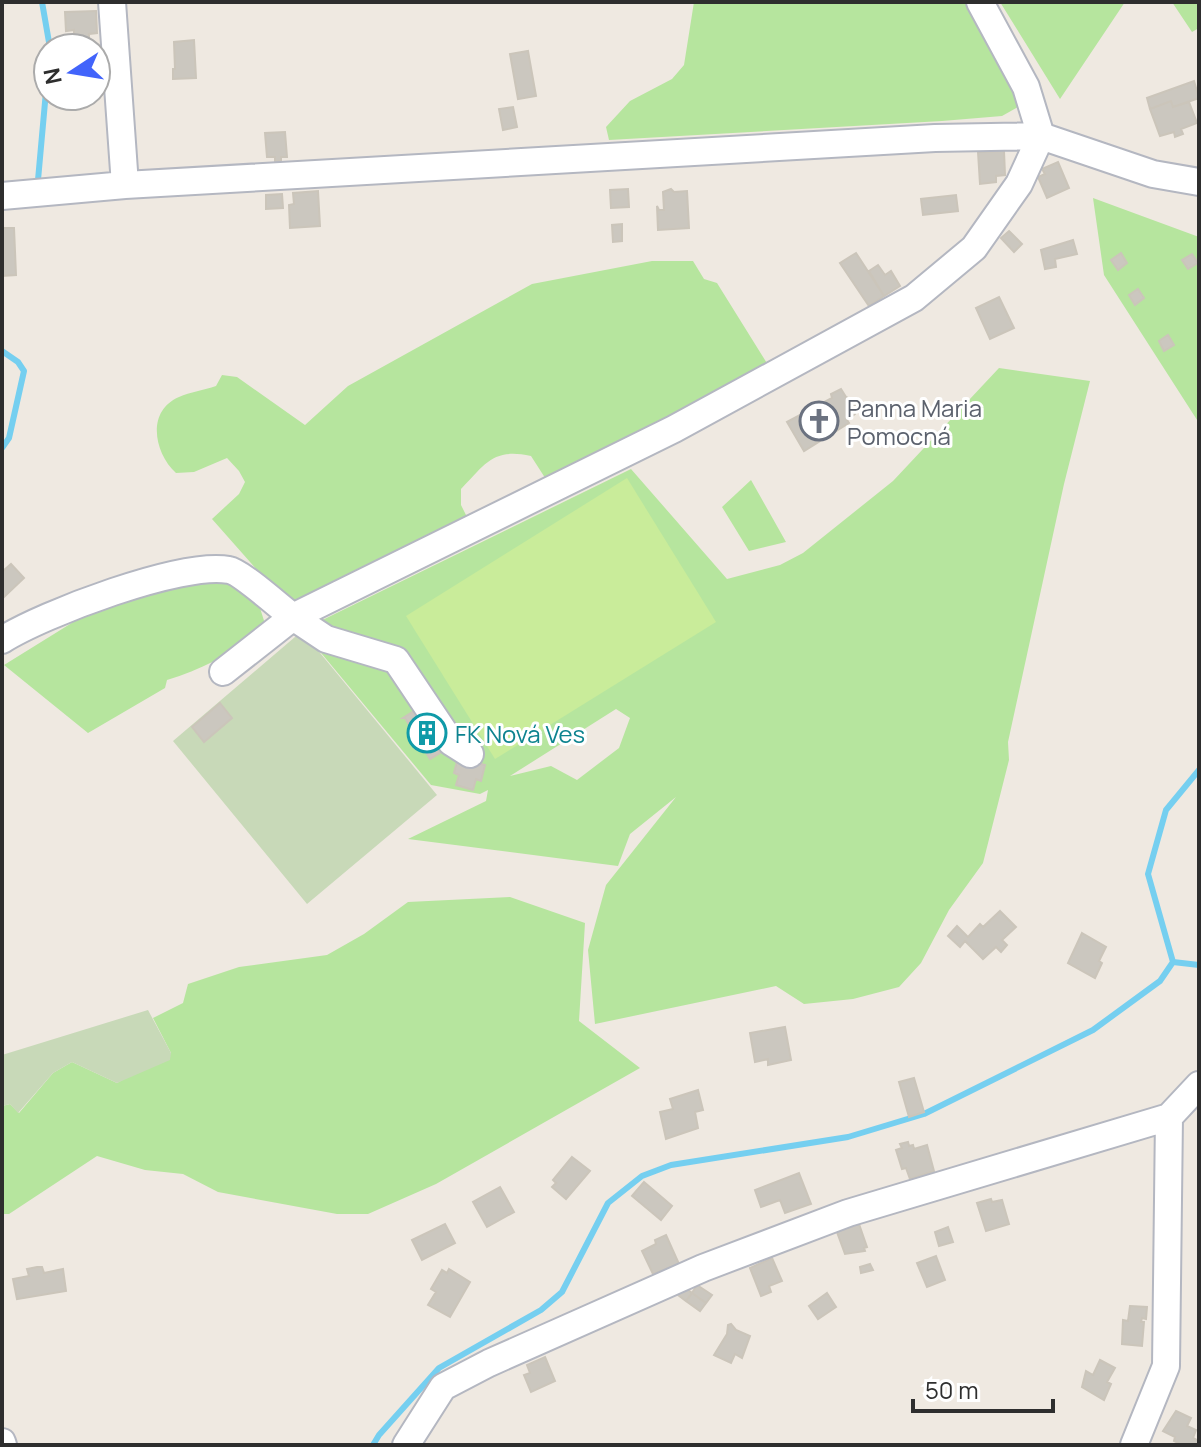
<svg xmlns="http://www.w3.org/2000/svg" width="1201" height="1447" viewBox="0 0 1201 1447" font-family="Manrope,sans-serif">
<rect width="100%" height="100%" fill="#efe9e1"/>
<!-- green -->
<path fill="#b6e59e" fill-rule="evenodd" d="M694,2H971L1014,84L1020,106L1002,116L942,121L609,140L606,127L630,101L672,79L684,65Z
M1000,2H1125L1060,99Z
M1172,2H1199V28L1192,32Z
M1093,198L1199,237V423L1104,275Z
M652,261H693L704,279L717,283L773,373L549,484L531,456C493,448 486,463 461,489V505L468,519L289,606L212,519L239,494L245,482L239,471L227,458L194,472L176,473C154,453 146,411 179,397C190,392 204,390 216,386L222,375L237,377L305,425L348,386L532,284Z
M999,368L1090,381L1064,484L1008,742L1009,760L983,863L949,910L921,963L899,987L853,999L804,1004L776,986L595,1024L588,950L606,885L676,797L630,834L618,866L408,839L486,801L488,790L480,794L431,785L302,630L631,469L727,579L780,565L803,553L893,481ZM616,709L630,718L619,748L577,780L551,766L510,776Z
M751,480L786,542L749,551L722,507Z
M220,577L238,580L260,608L266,627C235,651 205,669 167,680L165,688L88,733L4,665L104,603Z
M510,897L585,923L579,1021L640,1068L436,1184L368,1214H337L218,1192L183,1174L145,1170L97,1156L9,1214H2V1106L10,1104L19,1113L53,1073L72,1062L117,1083L171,1053L153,1018L183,1003L188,984L239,967L327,955L364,934L408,902Z"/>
<!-- cemetery -->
<path fill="#c8d9b8" d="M302,631L437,795L307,904L173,741Z
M148,1010L171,1053L170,1060L117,1083L72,1062L53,1073L18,1113L10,1104L2,1106V1055Z"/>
<!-- pitch -->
<path fill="#c9ec9a" d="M627,478L716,622L495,759L406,616Z"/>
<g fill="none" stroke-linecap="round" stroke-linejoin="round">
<!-- stream -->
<path stroke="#75cff0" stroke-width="6" d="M42,2L50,48
M38,180L48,69
M2,351L18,362L24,371L9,438L2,448
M1173,962L1199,965
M373,1445L379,1435L439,1368L541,1310L562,1292L608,1203L642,1176L671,1165L848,1137L924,1114L1093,1030L1160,981L1173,962L1148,874L1166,810L1199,770"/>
</g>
<!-- building -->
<path fill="#cbc7bf" stroke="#cbc5ba" stroke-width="2" d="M96,11L97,33L89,34V38H74V30L66,31L65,12Z
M194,40L196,78L173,79V69H175L174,42Z
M528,51L536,96L518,99L510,54Z
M1194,81L1199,98L1173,107L1171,101L1150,109L1147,98Z
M1171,101L1173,107L1189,102L1197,123L1181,129L1183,134L1175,137L1174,132L1160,136L1150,109Z
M513,107L517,127L503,130L499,109Z
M285,132L287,157H281V161L275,162V157H267L265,133Z
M1004,151L1005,175L996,176V182L980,184L978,152Z
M1058,162L1069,188L1047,198L1038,177L1045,174L1042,169Z
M628,189L629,207L611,208L610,190Z
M671,189L674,192L687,191L689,228L658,230L657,206L659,210H664L663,192Z
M318,191L320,226L290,228L289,205L294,204L293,193Z
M282,194L283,208L266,209V195Z
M956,195L958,211L923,215L921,199Z
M622,224V241L613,242L612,225Z
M2,228H14L16,275L2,276Z
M1009,231L1022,244L1014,252L1001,238Z
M1073,240L1077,254L1055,259L1056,267L1045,269L1041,250Z
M856,253L884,296L869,306L840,263Z
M1121,253L1127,263L1118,270L1111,260Z
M1192,254L1198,263L1188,269L1182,260Z
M878,265L885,275L891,271L900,286L884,296L869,271Z
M1138,289L1144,298L1135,305L1129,295Z
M999,297L1014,328L990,339L976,308Z
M1168,335L1174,345L1164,351L1159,341Z
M841,389L846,397L852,400L856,407L855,414L847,420L849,423L804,451L787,422L832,398L831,394Z
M11,564L24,578L2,599V572Z
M220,703L232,718L204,742L192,727Z
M422,706L448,748L430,759L405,718H403Z
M458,758L485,765L481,781L476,779L473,790L456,785L459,775L454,773Z
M1000,911L1016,927L1002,940L1007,945L1001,952L996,947L983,959L965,941L960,947L948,936L957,926L968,937L980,924L983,927Z
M1082,933L1106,947L1099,961L1102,963L1095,978L1068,963Z
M785,1027L791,1060L768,1065V1059L755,1062L750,1033Z
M914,1078L924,1112L909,1117L899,1082Z
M698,1090L703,1110L695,1112L698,1128L666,1139L660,1112L673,1109L670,1099Z
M908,1142L909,1146L913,1145L914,1149L927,1145L934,1171L910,1179L906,1168L902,1169L896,1150L902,1148L900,1144Z
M572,1157L590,1171L566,1199L552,1187L556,1183L553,1180Z
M799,1173L811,1204L785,1213L780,1200L761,1207L755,1190Z
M644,1182L672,1206L661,1220L632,1196Z
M500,1187L514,1212L487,1227L473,1202Z
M991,1199L992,1202L1002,1200L1009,1224L986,1231L977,1203Z
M445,1224L455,1243L422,1260L412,1240Z
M859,1224L867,1247L864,1248L865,1251L845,1254L837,1232Z
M948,1227L953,1242L939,1246L935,1232Z
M666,1235L679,1264L653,1274L642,1251L656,1244L655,1240Z
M936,1256L945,1280L927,1287L917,1263Z
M772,1258L782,1281L769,1286L771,1292L761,1296L750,1268Z
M870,1264L873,1270L861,1273L860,1267Z
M37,1267H42L44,1273L63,1269L66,1291L17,1299L13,1279L29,1276L27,1269Z
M449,1269L470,1282L450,1317L428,1305L436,1292L431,1289L442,1270L447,1273Z
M697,1285L712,1295L706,1303L692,1293Z
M684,1287L692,1293L686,1301L674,1292Z
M692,1293L706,1303L700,1311L686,1301Z
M827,1293L836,1307L818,1319L809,1306Z
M1130,1306L1147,1307L1146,1319L1142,1318L1141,1322H1144L1142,1346L1122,1344L1123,1320L1128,1321Z
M731,1324L736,1330L750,1336L742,1358L735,1354L731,1363L714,1355L727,1334L728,1325Z
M545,1357L555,1381L531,1392L524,1375L530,1373L527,1365Z
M1100,1360L1115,1368L1107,1382L1111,1384L1104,1400L1082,1387L1086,1371L1093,1375Z
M1176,1411L1191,1418L1187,1426L1196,1430L1193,1438L1199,1441V1445H1182L1174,1441L1175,1437L1163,1431Z"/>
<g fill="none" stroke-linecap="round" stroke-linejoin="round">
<defs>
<path id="minor" d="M112,2L125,185
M2,196L125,185L935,138L1041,136L1153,174L1199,182
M2,640C43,614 182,561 229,570C241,572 281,608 293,617L674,429L914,298L974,248L1019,184L1041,136L1026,87L980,2
M223,672L293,617L326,639L396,660L451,742L470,754
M2,1442L3,1445
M406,1445L443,1387L489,1363L703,1268L848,1213L1169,1117L1199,1085
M1134,1445L1166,1366L1169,1117"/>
</defs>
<!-- minor casing -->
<use href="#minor" stroke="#b4b7c1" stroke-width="30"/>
<!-- minor -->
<use href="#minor" stroke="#fff" stroke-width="26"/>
</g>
<!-- icons -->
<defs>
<symbol id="church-ring" viewBox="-11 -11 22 22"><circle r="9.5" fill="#fff" stroke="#6b7280" stroke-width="1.5"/><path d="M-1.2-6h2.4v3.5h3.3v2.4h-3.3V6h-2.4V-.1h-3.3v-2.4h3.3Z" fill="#6b7280"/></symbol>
<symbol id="building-ring" viewBox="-11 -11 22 22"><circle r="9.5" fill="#fff" stroke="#0f9aa8" stroke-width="1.5"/><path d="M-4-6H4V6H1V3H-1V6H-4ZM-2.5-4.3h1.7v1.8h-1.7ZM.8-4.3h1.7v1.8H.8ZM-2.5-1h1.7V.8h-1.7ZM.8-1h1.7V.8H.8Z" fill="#0f9aa8"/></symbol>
</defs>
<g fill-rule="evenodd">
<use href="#church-ring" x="797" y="399" width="44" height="44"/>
<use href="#building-ring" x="405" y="711" width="44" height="44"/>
</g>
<g text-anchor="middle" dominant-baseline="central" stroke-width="6" stroke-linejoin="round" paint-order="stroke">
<!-- worship labels -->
<g font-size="24" fill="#5b616d" stroke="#fff" text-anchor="start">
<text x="847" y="407">Panna Maria<tspan x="847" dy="28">Pomocná</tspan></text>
</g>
<!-- culture labels -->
<g font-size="24" fill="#0d838f" stroke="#fff" text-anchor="start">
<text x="455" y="733">FK Nová Ves</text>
</g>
</g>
<!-- border -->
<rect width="1201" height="1447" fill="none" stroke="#2e2e2e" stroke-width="8"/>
<!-- north arrow -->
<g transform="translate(72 72) rotate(258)"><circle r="38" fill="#ffffff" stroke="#ababab" stroke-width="2"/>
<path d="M0-6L14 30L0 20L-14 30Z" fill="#4264fb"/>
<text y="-12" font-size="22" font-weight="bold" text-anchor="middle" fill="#2e2e2e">N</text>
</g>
<!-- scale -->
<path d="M913 1399v12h140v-12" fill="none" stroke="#2e2e2e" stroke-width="4"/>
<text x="925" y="1399" font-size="24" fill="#2e2e2e" stroke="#ffffff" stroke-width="6" paint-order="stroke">50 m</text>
</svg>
